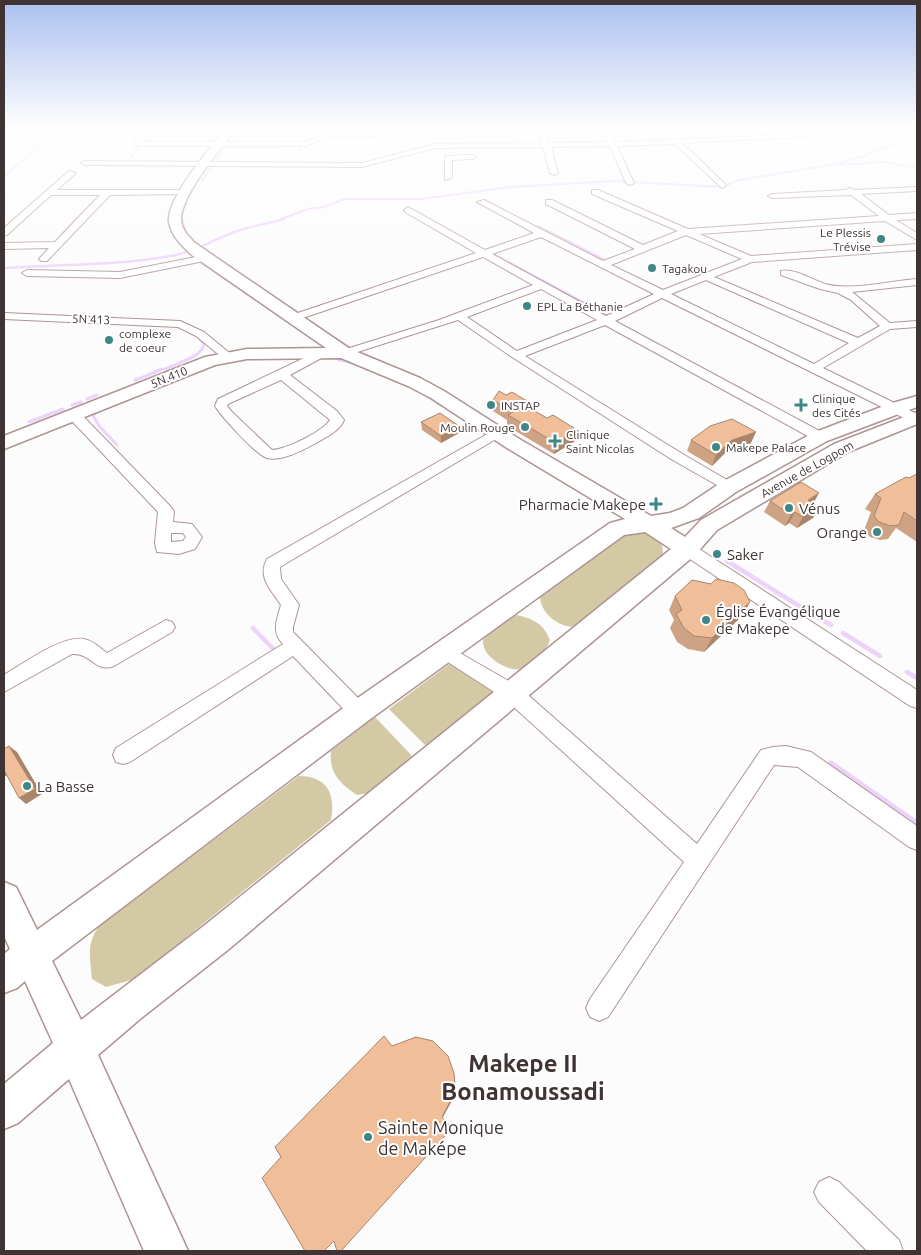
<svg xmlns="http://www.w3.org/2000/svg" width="921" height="1255" viewBox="0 0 921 1255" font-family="Ubuntu,sans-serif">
<rect width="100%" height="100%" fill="#fcfcfc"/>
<!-- green -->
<path fill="#d4c9a5" d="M641,530C656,535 666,541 662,558L581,626C562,631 539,614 540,594L622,533Z
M517,615C534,619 544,624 550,640C547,649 543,652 536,658C532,662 526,668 521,669C508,672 483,657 483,642C483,630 507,618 517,615Z
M452,662L496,689L492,696L427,747L389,709Z
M375,717L414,758L369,793L357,795C339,783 329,773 331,751Z
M299,776C327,776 336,794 331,820L135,979L106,987L92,979C90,958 86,944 99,926Z"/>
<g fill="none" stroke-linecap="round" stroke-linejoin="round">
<!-- stream-far4 -->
<path stroke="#edd2fa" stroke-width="2" d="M402,128H411
M413,128H421
M430,128L438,129
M679,128L680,139
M797,128L806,132
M7,132L58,133
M59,133H95
M97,133H122
M232,137L235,132
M44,139H86
M109,139L116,134
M646,140L706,138
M225,143L229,137
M297,145H301L298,152
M165,146H179
M274,147H280
M97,149L100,147
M690,149L710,168
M33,153L39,148
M131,157L141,146H162
M215,162L226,146L234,148L270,147L233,146
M840,165L884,162L917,168
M4,176L31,154
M202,181L212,166
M181,213L182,220
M75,220L90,205
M279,220L308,209L324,207L344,199H421L510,187L613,181L722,187L739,180L837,164L864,156L901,141L914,128"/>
<!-- stream-far3 -->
<path stroke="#edd2fa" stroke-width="2.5" d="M182,219L187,235
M538,226L603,259
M61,235L76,219
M495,255L607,315
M4,268C61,264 119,266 176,255C196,251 213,240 232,233C249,226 267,224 284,219
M312,323L335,338"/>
<!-- stream-far2 -->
<path stroke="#edd2fa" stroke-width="3" d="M333,337L353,350
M339,360L356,363
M177,364C187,359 201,356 204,344L199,338
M165,369L175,365
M148,375L162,369
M135,380L146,376
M427,396L441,405
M87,399L97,395
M72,405L81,402
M98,410L93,416L100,427
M29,422L63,409
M101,428L117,445"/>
<!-- stream-far1 -->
<path stroke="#edd2fa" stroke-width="4.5" d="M727,561L804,609
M809,612L831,625
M253,628L276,652L274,653
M843,633L880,656
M907,672L917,678"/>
<!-- stream -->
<path stroke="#edd2fa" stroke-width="5" d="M831,763L917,823"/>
<defs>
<path id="street" d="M148,128H155L144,142H305L326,133L377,132L379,128H385L383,134L380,136L327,137L306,146H135V142Z
M539,128H545L549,143L608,142L602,128H608L615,142L761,136L841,128L801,137L682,143L725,184L726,186L722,188L675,144L617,146L634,183L630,185L626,183L610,146L551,147L558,173L554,175L550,173L543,147L435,148L362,167L85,165L81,163L85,161L362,163L435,144L542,143Z
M475,155L476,157L472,159L452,160V178L445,180V156Z
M69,171L76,173L57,190H185L189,192L185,194L110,195L47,261H41L39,259L49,248L4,249V243L55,242L100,195H51L7,235L4,236V228Z
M917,187V191L861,194L889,215L917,213V219L896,220L917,233V240L885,221L699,234L751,256L917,244V250L752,262L714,277L858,338L880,326L851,300L838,293L820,289L781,275V271C794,268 813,280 825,284C851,291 890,281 917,279V285L852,292L890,323L917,321V327L890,329L823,368L917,414V421H910L662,298L615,321L825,434L827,437L825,440H815L605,325L525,356L681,453L734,484L736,487L734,490L729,492L671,459L512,357L458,320L348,355H340L338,353L340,351L439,320L533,285L483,257L297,320H289L288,318L289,316L476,253L405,212L404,210L408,207L485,250L534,233L477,202L484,200L603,261L635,249L546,204V200H552L643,245L678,231L592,194V190H598L688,229L879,216L851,195L772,198L768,196L772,194L846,190L850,188L855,190ZM686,235L742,259L663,290L611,265ZM541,237L654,294L606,316L492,254ZM706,280L849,343L814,364L671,294ZM541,289L597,320L517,351L467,317Z
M206,255L209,256V260L120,278L27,276L22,273L27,270L120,272Z
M4,313L180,321L204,332L233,356L227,360L223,358L196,336L178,327L4,319Z
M321,350L325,352L327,354L325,356L290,375L337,411L344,420C341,430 326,437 318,442C305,449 282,462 267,458C256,455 221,416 215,406L218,399ZM281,380L330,420C322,432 287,449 272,450L232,412L227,406L228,404Z
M75,412L80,413L171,507L174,511L173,522L192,524L202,537L195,549L179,554L157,552L155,543L158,512L70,419L69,416ZM171,533H183L186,537L183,541L171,542Z
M496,429L503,433L501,436L280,567L281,579L299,605L293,627V632L366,706L369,712L366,718L359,720L352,718L293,656L130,762L123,764L116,762L113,755L116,748L283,644C271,632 277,619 281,605C271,590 257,577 267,559Z
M687,543L693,545L917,690V708L910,706L681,553L679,549L681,545Z
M166,620L172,622L175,627L172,632L114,666C95,673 92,653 72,654L4,692V675C23,664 62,635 84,639C94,641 100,648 107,653Z
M446,645L519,687L697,844L761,750L773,747L786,746L811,752L917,826V850L909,847L798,767L774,765L608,1017L599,1021L590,1017L586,1008L590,999L684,862L505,699L440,657L437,652L440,647Z
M829,1177L839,1182L899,1240L903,1251H867L819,1202L814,1192L819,1182Z"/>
<path id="secondary" d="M226,128H236C221,149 180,195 181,221C182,230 189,237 195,243L350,349L420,378L444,391L521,440L651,516L670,513L683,508L722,482L813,433L889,404L917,396V407L827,441L736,492L699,518L671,528L685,537L701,520L834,444L917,412V424L848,452L717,530L695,555L229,949L140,1019L98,1055L188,1251H144L69,1079L18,1123L4,1129V1084L53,1043L25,981L17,988L4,993V954L10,949L4,936V882L16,887L37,930L349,704L610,523L625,519L507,448L431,398L408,386L341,358L247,359L215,365L4,449V436L205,357L247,349L326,348L193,256C183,247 171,236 169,222C166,199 211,147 226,128ZM645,532L671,549L205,925L81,1020L52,961L369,720L624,535Z"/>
</defs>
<!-- street casing -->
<use href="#street" stroke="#ae9492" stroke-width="2"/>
<!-- secondary casing -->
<use href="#secondary" stroke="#ae9492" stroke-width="3"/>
<!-- street -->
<use href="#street" fill="#fff" fill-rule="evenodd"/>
<!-- secondary -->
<use href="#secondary" fill="#fff" fill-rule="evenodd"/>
</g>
<!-- wall -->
<path fill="#cea384" d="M506,395L527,401V407L547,418L577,430L575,441L554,454L507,426V420L493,411V400Z
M421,422L459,426V433L441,443L422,430Z
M691,440L751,443L727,451L712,466L687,451Z
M917,474V542L896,528L888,539L880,540L870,537L864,530L871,512L865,509L875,494Z
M770,501L813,504L819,507L813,518L797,528L789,523L785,526L764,512Z
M675,596L750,602L742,616L704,652L688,649L677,642L670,628L674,620L669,610Z"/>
<!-- shaded-wall -->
<path fill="#a8856b" d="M527,401L526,412L522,404Z
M459,426V433L441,443V436Z
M577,430L575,441L554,454L556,443Z
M756,432L751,443L727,451L712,466L716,455L732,440Z
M819,493L813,504L808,500Z
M819,507L813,518L797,528L803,517Z
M795,512L789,523L785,526L791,515Z
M750,602L742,616L704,652L712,638Z
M9,746L17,752L42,794L26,804L19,798Z
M4,768L10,773L4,777Z
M454,1073L455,1088L453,1099L443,1117H442Z"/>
<!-- building -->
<path fill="#f0be99" stroke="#a8856b" d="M499,391L506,395L512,392L527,401L522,404L547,418L553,415L577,430L556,443L508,415L513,412L493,400Z
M440,413L459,426L441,436L421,422Z
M732,419L756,432L732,440L716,455L691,440L710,426Z
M917,474V521L904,512L899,525L890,526L879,522L874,516L881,498L875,494L906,477L909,478Z
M801,482L819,493L808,500L819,507L803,517L795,512L791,515L770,501Z
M716,579L734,583L744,590L750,602L712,638L694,636L684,628L676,614L682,610L675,596L692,580L711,584Z
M9,746L35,789L19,798L4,770V749Z
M384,1036L392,1046L416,1037L433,1041L448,1056L454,1073L455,1086L452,1098L442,1117L452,1128L341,1251H337L334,1241L324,1251H305L262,1178L281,1157L275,1147Z"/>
<!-- sky -->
<linearGradient id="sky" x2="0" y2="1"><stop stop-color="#aac0ef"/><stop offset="0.42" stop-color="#fefefe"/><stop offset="1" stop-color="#fefefe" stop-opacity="0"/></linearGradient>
<rect width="921" height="304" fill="url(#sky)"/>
<!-- markers -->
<g fill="#3f8787" stroke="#fff" stroke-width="2">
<circle cx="881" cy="239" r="5"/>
<circle cx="652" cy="268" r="5"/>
<circle cx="527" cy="306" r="5"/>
<circle cx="109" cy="340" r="5"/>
<circle cx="491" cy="405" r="5"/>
<path d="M798.5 397.5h5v5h5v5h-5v5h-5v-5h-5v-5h5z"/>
<circle cx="525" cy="427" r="5"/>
<path d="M552.5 433.5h5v5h5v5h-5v5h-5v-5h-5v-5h5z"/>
<circle cx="716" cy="447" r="5"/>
<path d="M653.5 496.5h5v5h5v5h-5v5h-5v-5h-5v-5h5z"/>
<circle cx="789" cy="508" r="5"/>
<circle cx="877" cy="532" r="5"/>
<circle cx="717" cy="554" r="5"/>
<circle cx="706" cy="620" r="5"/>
<circle cx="27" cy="786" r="5"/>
<circle cx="368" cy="1137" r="5"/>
</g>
<g text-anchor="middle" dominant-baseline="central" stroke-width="4" stroke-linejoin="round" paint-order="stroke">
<!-- far-poi labels -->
<g font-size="12" fill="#3f3433" stroke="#fff" text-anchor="start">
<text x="871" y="232" text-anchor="end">Le Plessis<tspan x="871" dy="14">Trévise</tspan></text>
<text x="662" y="268">Tagakou</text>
<text x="537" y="306">EPL La Béthanie</text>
<text x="119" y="333">complexe<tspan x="119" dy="14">de coeur</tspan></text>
<text x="812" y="398">Clinique<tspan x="812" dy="14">des Cités</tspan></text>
<text x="501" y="405">INSTAP</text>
<text x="515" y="427" text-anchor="end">Moulin Rouge</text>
<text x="566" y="434">Clinique<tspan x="566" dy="14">Saint Nicolas</tspan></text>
<text x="726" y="447">Makepe Palace</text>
</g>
<!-- far-street labels -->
<g font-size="12" fill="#3f3433" stroke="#fff">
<text transform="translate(91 319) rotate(2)">5N 413</text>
<text transform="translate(169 377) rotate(-22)">5N.410</text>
<text transform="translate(807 469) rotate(-29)">Avenue de Logpom</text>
</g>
<!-- poi labels -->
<g font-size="15" fill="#3f3433" stroke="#fff" text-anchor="start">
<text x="646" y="504" text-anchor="end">Pharmacie Makepe</text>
<text x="799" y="508">Vénus</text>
<text x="867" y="532" text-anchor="end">Orange</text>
<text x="727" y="554">Saker</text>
<text x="716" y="611">Église Évangélique<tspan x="716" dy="17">de Makepe</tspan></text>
<text x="37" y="786">La Basse</text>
</g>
<!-- near-poi labels -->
<g font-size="18" fill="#3f3433" stroke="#fff" text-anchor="start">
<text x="378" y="1127">Sainte Monique<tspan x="378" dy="21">de Maképe</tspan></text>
</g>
<!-- near-district labels -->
<g font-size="24" font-weight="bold" fill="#3f3433" stroke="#fff">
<text x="523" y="1063">Makepe II<tspan x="523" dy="28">Bonamoussadi</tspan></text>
</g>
</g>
<!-- border -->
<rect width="921" height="1255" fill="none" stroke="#3f3433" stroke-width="10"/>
</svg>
